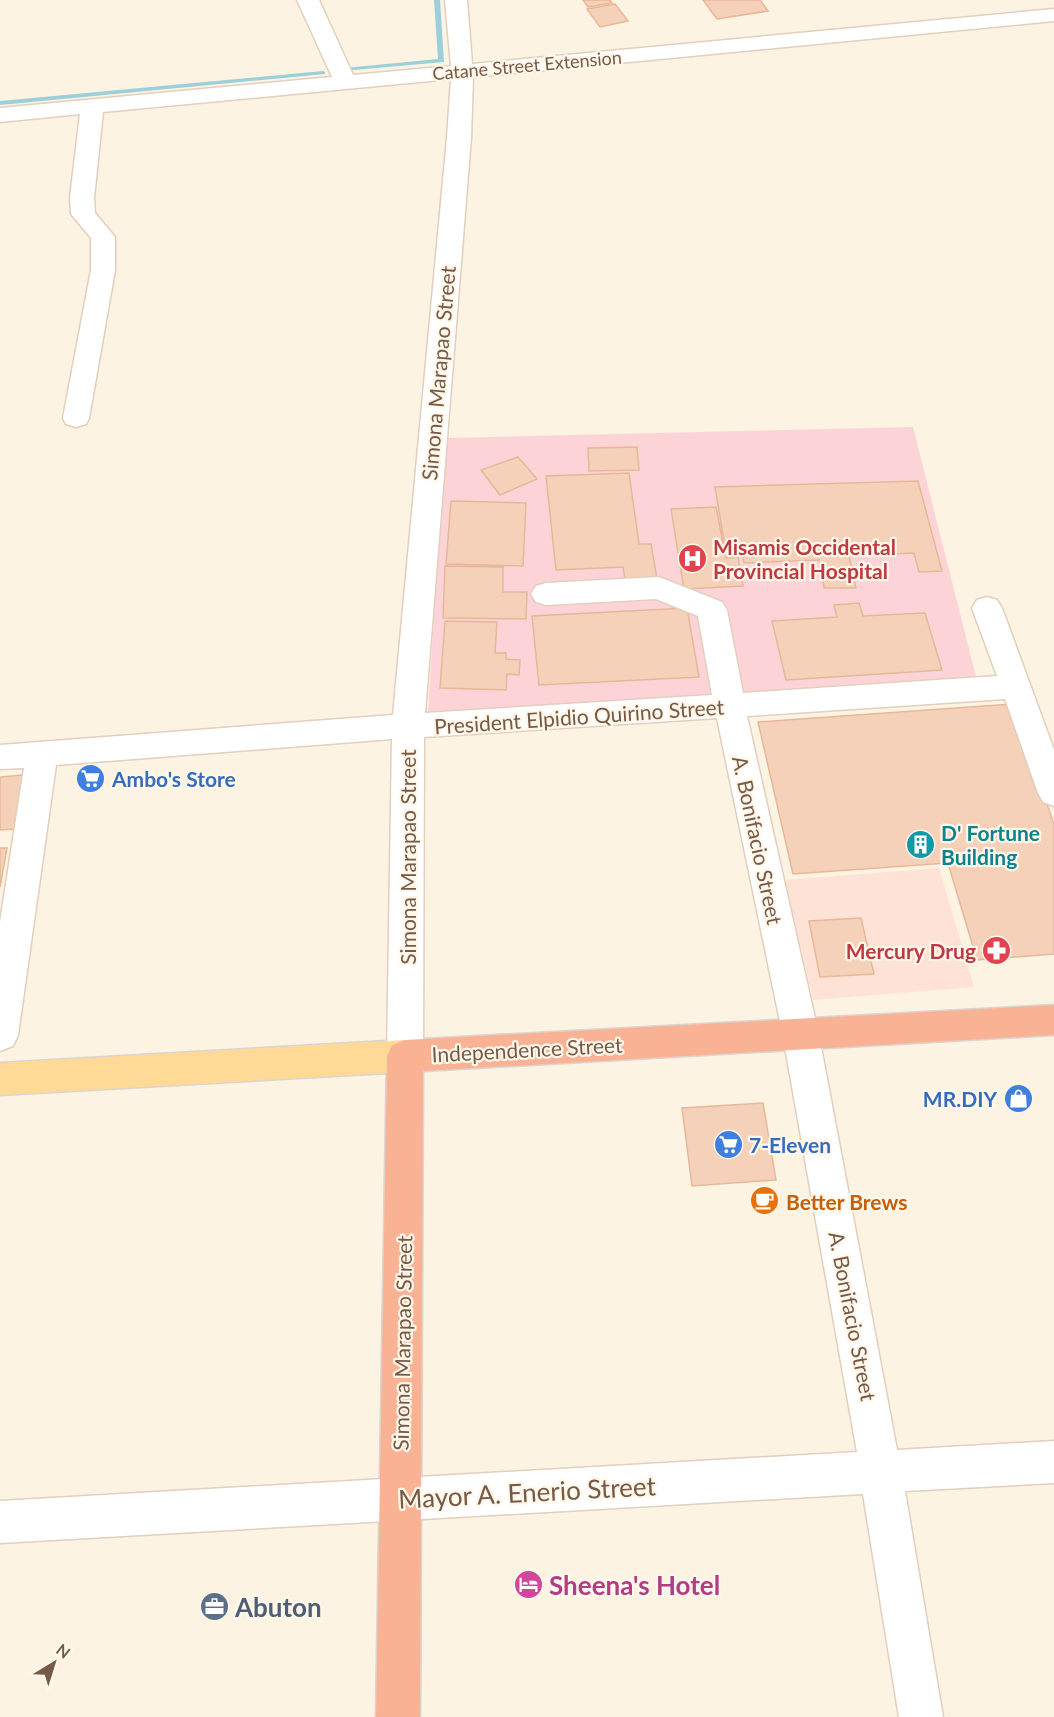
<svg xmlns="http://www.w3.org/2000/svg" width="1054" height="1717" viewBox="0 0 1054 1717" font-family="Lato,sans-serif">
<rect width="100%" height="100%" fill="#fdf3e2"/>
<!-- commercial -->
<path fill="#fee2d5" d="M939,868L974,987L813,1000L785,880Z"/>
<!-- medical -->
<path fill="#fcd4d8" d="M913,427L976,677L428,713L445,438Z"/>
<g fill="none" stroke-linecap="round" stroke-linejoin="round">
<!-- stream -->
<path fill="#9bcfda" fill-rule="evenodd" d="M434,0H440L444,62L343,71L341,70L345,68L438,59Z
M323,71L325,72V74L0,105V101Z"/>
</g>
<!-- building -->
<path fill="#f4d1b8" stroke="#e7b898" stroke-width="1.5" d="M583,0H610L612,3L588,7Z
M703,0H760L768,11L717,19Z
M615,4L628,21L600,27L587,9Z
M637,447L639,470L589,471L588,448Z
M518,457L537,479L500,495L481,470Z
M629,473L639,544H651L657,579L625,580L623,567L556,570L546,476Z
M918,481L942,571L919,572L914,553L849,556L856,588H824L819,560L744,563L742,553H726L715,487Z
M451,501L526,503L523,566L446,564Z
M716,507L726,558L738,557L743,586L684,589L671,509Z
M445,566L503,567V592H527L526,619L443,618Z
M859,603L863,616L925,613L942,670L786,680L772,621L837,617L834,605Z
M687,608L699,677L539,685L532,616Z
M445,621L497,622L495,653H506V659L520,660L519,675L507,674L506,690L440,688Z
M1012,704L1054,824V954L977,960L948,863L793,874L758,722Z
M23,775L17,829L0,830V777Z
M0,848H7L0,887Z
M861,918L874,974L820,977L809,921Z
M763,1103L776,1180L692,1186L682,1108Z"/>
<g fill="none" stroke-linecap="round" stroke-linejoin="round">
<defs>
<path id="minor" d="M297,0H319L353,75L451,66L445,0H467L472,64L1054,9V21L473,77L471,138L425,713L712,695L698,616L656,599L546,605L536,602L531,594L536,586L546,583L659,577L722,602L727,610L743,693L997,676L972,608L977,600L987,597L997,600L1002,608L1054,750V806L1043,802L1038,793L1005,699L747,716L819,1036L897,1450L1054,1441V1483L905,1491L943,1717H899L863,1494L0,1543V1501L857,1452L783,1036L717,718L424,737L423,1056L418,1067L405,1072L392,1067L387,1056L392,739L56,765L18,1035L13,1046L0,1051V922L24,768L0,769V745L393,715L447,138L451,79L103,112L94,198L95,213L115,237V270L89,418L86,424L76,427L66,424L63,418L91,270V238L71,214L70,198L80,114L0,122V108L332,77Z"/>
<path id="major" d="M405,1040L418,1045L423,1056L418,1067L405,1072L0,1095V1063Z"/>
<path id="highway" d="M1054,1005V1035L423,1071L420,1717H376L387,1056L392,1045L405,1040Z"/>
</defs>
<!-- minor casing -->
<use href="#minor" stroke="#e2cfbd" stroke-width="3"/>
<!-- major casing -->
<use href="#major" stroke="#dbd4cf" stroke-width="3"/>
<!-- highway casing -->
<use href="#highway" stroke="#dbd4cf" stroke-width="3"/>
<!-- minor -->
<use href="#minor" fill="#fff" fill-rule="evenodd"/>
<!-- major -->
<use href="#major" fill="#ffda97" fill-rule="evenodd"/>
<!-- highway -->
<use href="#highway" fill="#fab295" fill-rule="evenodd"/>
</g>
<!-- icons -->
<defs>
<symbol id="hospital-disc" viewBox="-11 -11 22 22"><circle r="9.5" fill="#e0444e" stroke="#fff7e9"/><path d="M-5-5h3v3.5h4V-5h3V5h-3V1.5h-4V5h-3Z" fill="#fff"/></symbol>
<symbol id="supermarket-disc" viewBox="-11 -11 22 22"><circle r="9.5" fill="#3f7fe0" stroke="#fff7e9"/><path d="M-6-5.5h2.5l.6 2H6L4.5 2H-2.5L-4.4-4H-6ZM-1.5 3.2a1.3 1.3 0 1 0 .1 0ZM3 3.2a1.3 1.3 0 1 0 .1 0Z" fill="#fff"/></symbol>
<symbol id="building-disc" viewBox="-11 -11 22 22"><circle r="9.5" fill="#0f9aa8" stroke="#fff7e9"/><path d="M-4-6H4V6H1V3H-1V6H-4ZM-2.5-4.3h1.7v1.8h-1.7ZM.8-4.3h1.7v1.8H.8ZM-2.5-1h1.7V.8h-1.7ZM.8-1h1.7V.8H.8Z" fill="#fff"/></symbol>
<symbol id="pharmacy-disc" viewBox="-11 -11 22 22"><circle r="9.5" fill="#e0444e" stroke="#fff7e9"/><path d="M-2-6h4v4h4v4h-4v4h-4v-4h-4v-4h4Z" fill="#fff"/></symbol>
<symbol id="shop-disc" viewBox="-11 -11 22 22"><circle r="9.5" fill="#3f7fe0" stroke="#fff7e9"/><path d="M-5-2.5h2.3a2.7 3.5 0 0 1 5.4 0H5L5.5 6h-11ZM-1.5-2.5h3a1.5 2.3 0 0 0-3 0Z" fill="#fff"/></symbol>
<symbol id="cafe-disc" viewBox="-11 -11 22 22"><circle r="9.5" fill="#e8710a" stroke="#fff7e9"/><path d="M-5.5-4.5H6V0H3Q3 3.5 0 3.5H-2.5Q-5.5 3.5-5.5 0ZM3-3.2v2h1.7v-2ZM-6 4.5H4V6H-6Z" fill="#fff"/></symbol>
<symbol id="hotel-disc" viewBox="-11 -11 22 22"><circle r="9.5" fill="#d1479c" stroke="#fff7e9"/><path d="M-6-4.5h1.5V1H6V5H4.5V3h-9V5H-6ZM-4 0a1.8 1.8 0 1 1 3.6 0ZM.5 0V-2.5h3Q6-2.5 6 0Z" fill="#fff"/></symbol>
<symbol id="office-disc" viewBox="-11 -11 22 22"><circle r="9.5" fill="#5c6f8a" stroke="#fff7e9"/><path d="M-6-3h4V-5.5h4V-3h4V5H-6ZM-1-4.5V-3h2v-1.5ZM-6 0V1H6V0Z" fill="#fff"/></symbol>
</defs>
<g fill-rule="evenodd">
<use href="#hospital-disc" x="676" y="542" width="33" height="33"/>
<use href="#supermarket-disc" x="74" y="762" width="33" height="33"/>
<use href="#building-disc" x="904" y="828" width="33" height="33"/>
<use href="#pharmacy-disc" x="980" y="934" width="33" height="33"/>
<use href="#shop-disc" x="1002" y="1082" width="33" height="33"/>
<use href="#supermarket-disc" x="712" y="1128" width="33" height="33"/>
<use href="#cafe-disc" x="748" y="1184" width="33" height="33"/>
<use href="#hotel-disc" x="512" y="1568" width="33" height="33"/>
<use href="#office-disc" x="198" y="1590" width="33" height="33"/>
</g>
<g text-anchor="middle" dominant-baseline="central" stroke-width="4.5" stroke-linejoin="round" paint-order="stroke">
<!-- far-street labels -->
<g font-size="18" fill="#765947" stroke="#fff7e9">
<text transform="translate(527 65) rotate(-5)">Catane Street Extension</text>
</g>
<!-- street labels -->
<g font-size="21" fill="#765947" stroke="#fff7e9">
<text transform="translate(438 373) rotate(-85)">Simona Marapao Street</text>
<text transform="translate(579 716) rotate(-4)">President Elpidio Quirino Street</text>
<text transform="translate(758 840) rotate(78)">A. Bonifacio Street</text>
<text transform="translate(407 857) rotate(-90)">Simona Marapao Street</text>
<text transform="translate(527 1049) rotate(-3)">Independence Street</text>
<text transform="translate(853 1316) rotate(79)">A. Bonifacio Street</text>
<text transform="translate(402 1343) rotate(-89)">Simona Marapao Street</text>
</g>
<!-- health labels -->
<g font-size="21" font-weight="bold" fill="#be3a42" stroke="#fff7e9" text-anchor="start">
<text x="713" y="546">Misamis Occidental<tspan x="713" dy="24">Provincial Hospital</tspan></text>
<text x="976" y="950" text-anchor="end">Mercury Drug</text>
</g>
<!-- shop labels -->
<g font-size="21" font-weight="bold" fill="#366cbe" stroke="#fff7e9" text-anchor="start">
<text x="112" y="778">Ambo's Store</text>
<text x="997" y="1098" text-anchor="end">MR.DIY</text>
<text x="749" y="1144">7-Eleven</text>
</g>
<!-- culture labels -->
<g font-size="21" font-weight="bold" fill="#0d838f" stroke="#fff7e9" text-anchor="start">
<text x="941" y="832">D' Fortune<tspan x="941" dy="24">Building</tspan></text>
</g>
<!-- food labels -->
<g font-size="21" font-weight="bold" fill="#c56008" stroke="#fff7e9" text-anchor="start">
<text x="786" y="1201">Better Brews</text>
</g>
<!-- near-street labels -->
<g font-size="26" fill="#765947" stroke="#fff7e9">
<text transform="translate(527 1492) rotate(-3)">Mayor A. Enerio Street</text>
</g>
<!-- near-hotel labels -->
<g font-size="26" font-weight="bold" fill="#b23c85" stroke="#fff7e9" text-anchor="start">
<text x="549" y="1585">Sheena's Hotel</text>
</g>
<!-- near-service labels -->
<g font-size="26" font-weight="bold" fill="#4e5e75" stroke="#fff7e9" text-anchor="start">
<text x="235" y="1607">Abuton</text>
</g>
</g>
<!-- north arrow -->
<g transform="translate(54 1663) rotate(38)" stroke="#fff7e9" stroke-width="4.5" paint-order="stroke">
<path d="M0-4.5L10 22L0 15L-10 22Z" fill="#765947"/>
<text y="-9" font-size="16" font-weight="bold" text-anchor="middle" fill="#765947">N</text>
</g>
</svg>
